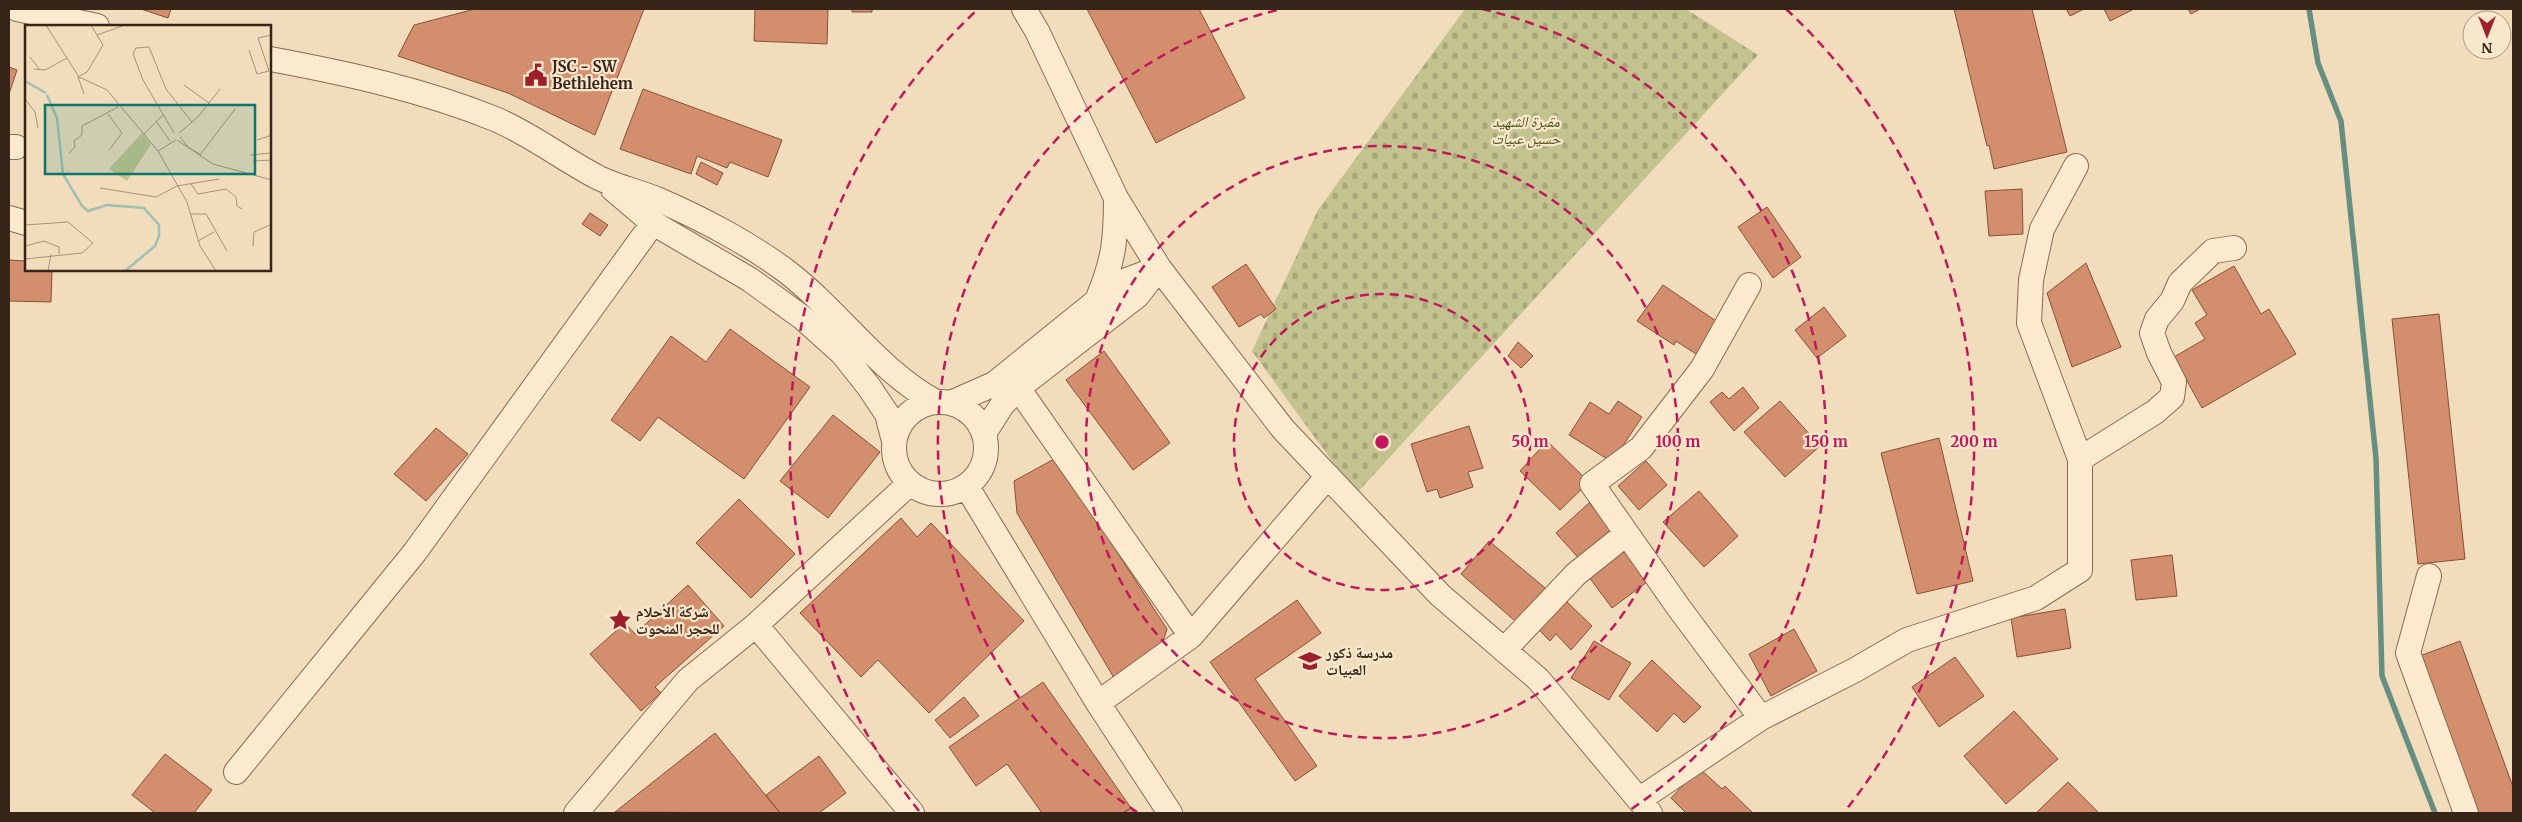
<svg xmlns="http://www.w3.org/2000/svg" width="2522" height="822" viewBox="0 0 2522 822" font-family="Merriweather,'Noto Naskh Arabic',serif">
<defs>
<pattern id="cemetery-stones" width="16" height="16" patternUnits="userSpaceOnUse" patternTransform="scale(1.25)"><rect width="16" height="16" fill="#c2c38f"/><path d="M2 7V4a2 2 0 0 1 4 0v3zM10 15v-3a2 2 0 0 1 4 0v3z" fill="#a7a77b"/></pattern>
</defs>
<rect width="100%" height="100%" fill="#f1dcbb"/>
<!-- cemetery -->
<path fill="url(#cemetery-stones)" d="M1465,9H1686L1758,55L1356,494L1252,351L1318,210Z"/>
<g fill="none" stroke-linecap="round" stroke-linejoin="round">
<!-- stream -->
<path stroke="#668f81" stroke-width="5.5" d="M2309,9L2318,63L2341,121L2376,458L2382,676L2435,813"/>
</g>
<!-- building -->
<path fill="#d38e6d" stroke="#8a5037" d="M141,9H171L168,18Z
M475,9H644L595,135L508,93L398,56L414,25Z
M755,9H828L827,44L754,41Z
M852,9H872V12H852Z
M1087,9H1199L1245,98L1156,143Z
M1954,9H2032L2067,152L1994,169L1989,145L1987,146Z
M2066,9H2084L2070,16Z
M2104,9H2134L2110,21Z
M2188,9H2200L2191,14Z
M9,67L17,70L9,94Z
M643,89L782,140L768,177L730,162L727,168L697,156L691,174L620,149Z
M701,162L723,173L717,185L696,174Z
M2022,189L2023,234L1989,236L1985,191Z
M1767,207L1801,257L1773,278L1738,227Z
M590,213L608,225L600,236L582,224Z
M9,260L26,261V270H52L51,302L9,301Z
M2086,263L2121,347L2072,367L2047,293Z
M1246,264L1276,309L1264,318L1261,314L1239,327L1212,287Z
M2234,266L2261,314L2269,309L2296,354L2202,408L2174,357L2205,339L2195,323L2207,315L2192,290Z
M1663,285L1719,323L1696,354L1676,341L1674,345L1637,321Z
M1824,307L1846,336L1817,358L1795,330Z
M2439,314L2465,559L2418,564L2392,319Z
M730,329L810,387L744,479L658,417L640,441L611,420L671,336L706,362Z
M1518,342L1533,356L1521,368L1508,356Z
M1104,351L1170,443L1133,470L1066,380Z
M1743,387L1759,408L1734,431L1710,402L1722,392L1729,399Z
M1618,401L1642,417L1612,462L1569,435L1590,402L1609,414Z
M1780,401L1820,446L1785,477L1744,432Z
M833,415L880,452L828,518L780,481Z
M1469,426L1483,468L1468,472L1473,487L1440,498L1437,489L1427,492L1411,444Z
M436,428L468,454L426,501L394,474Z
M1939,438L1973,581L1917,594L1881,453Z
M1547,441L1589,482L1560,510L1520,471Z
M1056,458L1167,629L1160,650L1114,678L1017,513L1014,481Z
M1646,461L1667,485L1639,510L1618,486Z
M1699,491L1738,536L1704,567L1663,522Z
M739,499L795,554L751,598L696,543Z
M1589,503L1616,534L1583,563L1556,533Z
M901,518L917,537L931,523L1024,621L929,713L878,660L861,677L800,613Z
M1489,541L1551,593L1522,627L1461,574Z
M1624,544L1651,579L1612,608L1586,573Z
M2172,555L2177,596L2136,600L2131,560Z
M688,585L724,626L655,687L661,693L641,711L590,654L625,623L635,634Z
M1297,600L1321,633L1255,679L1317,766L1295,781L1210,662Z
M1565,600L1592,626L1571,650L1556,634L1550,641L1538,629Z
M2065,609L2071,648L2017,657L2011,618Z
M1794,629L1817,671L1771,696L1749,654Z
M1594,641L1631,663L1609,700L1571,678Z
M2460,641L2513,787V813H2474L2417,657Z
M1955,657L1984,696L1939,727L1912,687Z
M1652,660L1701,707L1684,723L1674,713L1657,732L1619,696Z
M1043,682L1131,808L1123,813H1042L1007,764L976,786L949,747Z
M964,697L979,716L950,738L935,720Z
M2014,711L2058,759L2006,804L1964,756Z
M715,733L780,813L615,812Z
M165,754L212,790L194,813H155L132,795Z
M819,756L846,793L819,813H780L766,795Z
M1699,768L1722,789L1725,786L1753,813H1686L1671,798Z
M2068,782L2099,813H2036Z
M1131,808L1135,813H1123Z"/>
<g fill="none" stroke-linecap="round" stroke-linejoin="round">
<defs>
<path id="minor" d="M17,9L97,26
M1024,9L1037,31L1116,198L1159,268L1283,429L1440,595L1538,679L1650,813
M270,59C346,73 423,90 495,119C531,134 564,160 599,178C618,187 640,192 659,200C701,218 750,244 786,271C839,311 879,372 936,402
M9,147H16
M613,189L653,223L749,279L803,318L842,353L869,387L887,414L894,441
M9,218L26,223
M1749,285L1702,369L1641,448L1592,484L1679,608L1761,718
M1098,298C1114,260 1116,238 1116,198
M1018,388L1191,636
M894 448a46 46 0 1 1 92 0a46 46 0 1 1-92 0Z
M951,403L994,384L1119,283L1159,268
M985,432L1002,405L1018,388L1137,296L1159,268
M2080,459L2155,412L2172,397L2174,382L2159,353L2152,333L2157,319L2172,301L2180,283L2213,251L2234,248
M967,487L1098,703L1170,813
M2429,576L2408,653L2466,813
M756,625L912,813
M1504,650L1576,574L1626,534
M1098,703L1191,636L1328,476
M236,772L415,552L653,223
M1640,799L1761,718L1855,670L1907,640L2036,598L2080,570V459L2029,323L2031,280L2042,229L2076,166
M576,813L688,680L756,625L910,483"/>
</defs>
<!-- minor casing -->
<use href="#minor" stroke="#896b53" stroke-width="26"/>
<!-- minor -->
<use href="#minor" stroke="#fceace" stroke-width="24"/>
</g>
<!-- distance rings -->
<g fill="none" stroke="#c2185b" stroke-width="2.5" stroke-dasharray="9 6">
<circle cx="1382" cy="442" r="148"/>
<circle cx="1382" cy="442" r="296"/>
<path d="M1137 812A444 444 0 0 1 1282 9M1482 9A444 444 0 0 1 1627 812"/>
<path d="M919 811A592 592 0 0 1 978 9M1786 9A592 592 0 0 1 1845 811"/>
</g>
<!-- icons -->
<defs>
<symbol id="civic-bare" viewBox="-9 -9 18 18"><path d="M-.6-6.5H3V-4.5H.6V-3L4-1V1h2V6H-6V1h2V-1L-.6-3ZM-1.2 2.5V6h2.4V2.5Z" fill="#9d1f2b" stroke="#f8e7cb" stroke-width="2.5" paint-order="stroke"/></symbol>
<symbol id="sight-bare" viewBox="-9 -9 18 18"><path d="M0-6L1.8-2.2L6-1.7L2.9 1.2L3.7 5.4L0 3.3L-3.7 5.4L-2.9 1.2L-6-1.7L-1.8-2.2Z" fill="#9d1f2b" stroke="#f8e7cb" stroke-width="2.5" paint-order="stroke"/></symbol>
<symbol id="school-bare" viewBox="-9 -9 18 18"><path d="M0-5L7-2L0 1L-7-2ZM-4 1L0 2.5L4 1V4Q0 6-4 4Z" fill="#9d1f2b" stroke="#f8e7cb" stroke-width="2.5" paint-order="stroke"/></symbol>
</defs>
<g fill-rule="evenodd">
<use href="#civic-bare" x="520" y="59" width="32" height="32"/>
<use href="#sight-bare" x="604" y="604" width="32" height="32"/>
<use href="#school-bare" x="1294" y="645" width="32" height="32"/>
</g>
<g text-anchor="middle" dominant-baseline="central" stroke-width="4.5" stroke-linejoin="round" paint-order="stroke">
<!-- poi labels -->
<g font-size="15" font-weight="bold" fill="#37251a" stroke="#f8e7cb" text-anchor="start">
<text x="552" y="66">JSC - SW<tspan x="552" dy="17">Bethlehem</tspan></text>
<text x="636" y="611">شركة الأحلام<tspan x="636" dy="17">للحجر المنحوت</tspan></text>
<text x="1326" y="652">مدرسة ذكور<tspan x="1326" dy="17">العبيات</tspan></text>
</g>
<!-- park labels -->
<g font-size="15" font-style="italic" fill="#4d551f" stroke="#f8e7cb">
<text x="1526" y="121">مقبرة الشهيد<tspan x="1526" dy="17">حسين عبيات</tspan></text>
</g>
</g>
<!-- overview -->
<g transform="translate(25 25)">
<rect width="246" height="246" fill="#f1dcbb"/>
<path d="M117,108L126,119L102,156L84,144Z" fill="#c2c38f"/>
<path fill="none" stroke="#9fc1b4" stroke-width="2.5" d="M0,56L21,68M22,70L32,93L38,149L57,181L63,186L82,180L119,183L134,200V211L130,221L100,246"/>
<path fill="none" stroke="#a7937b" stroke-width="1" d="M21,0L54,52L82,65L133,126L162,177L175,221L191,246M72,10L100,0M224,25L232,49L244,46L233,13L247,10M5,32L15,45M9,44L20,45L42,33M159,60L184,78M59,69L53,52L62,47L78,20L66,0M0,74L10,87L13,103M83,89L97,108L84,125M131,96L145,116M149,108L118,55L108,29L111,23L124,22L141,64L167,97M154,108L173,92L195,64M119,109L138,90M155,112L163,122L176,130M152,115L188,139L247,155M232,115L247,110M133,126L151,115M44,128L50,122L49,116L57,110V101L93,82M175,130L210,84M225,130L247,128M228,136L247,135M166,159L173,169L201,164L211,172L212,181L217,184M75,163L131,172L152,161L194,154M165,189H181L202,226M0,200L43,197L68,218L57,228L0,234M173,216L189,207M0,221L19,216L34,222V229M228,221L229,207L247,199M23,246L26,229"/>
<path fill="#0f766e" fill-opacity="0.15" stroke="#0f766e" stroke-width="2.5" d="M20,80H230V149H20Z"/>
<rect width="246" height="246" fill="none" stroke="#37251a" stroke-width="2.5"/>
</g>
<circle cx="1382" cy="442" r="8" fill="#c2185b" stroke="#f8e7cb" stroke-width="2.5"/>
<g font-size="15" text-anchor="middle" font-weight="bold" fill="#c2185b" stroke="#f8e7cb" stroke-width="4.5" stroke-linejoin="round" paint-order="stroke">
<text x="1530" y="447">50 m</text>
<text x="1678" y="447">100 m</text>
<text x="1826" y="447">150 m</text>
<text x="1974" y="447">200 m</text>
</g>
<!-- border -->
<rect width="2522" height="822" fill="none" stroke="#37251a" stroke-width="20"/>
<!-- north arrow -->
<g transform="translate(2487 35) rotate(180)"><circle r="24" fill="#f8e7cb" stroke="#ab9984"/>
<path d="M0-4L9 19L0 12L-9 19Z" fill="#9d1f2b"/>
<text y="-8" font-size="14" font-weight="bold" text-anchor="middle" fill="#37251a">N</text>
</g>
</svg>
